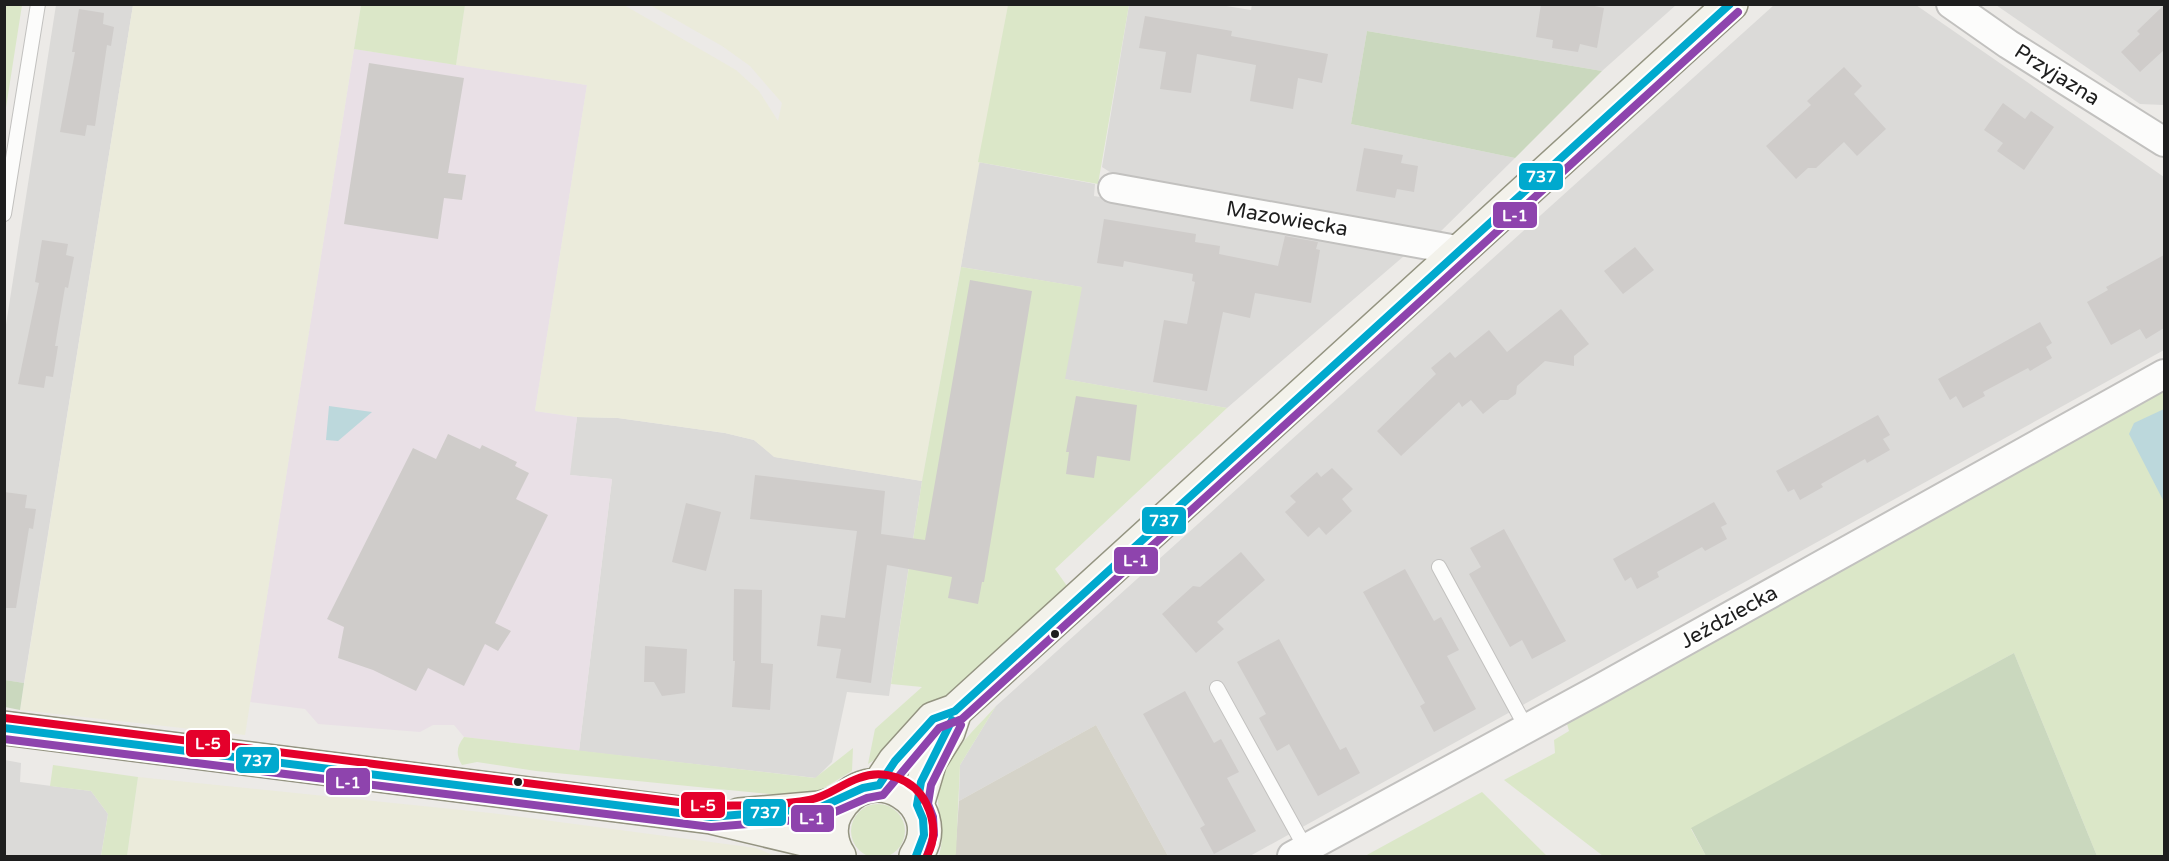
<svg xmlns="http://www.w3.org/2000/svg" width="2169" height="861" viewBox="0 0 2169 861" font-family="'Varela Round',sans-serif">
<rect width="100%" height="100%" fill="#eceae7"/>
<!-- residential -->
<path fill="#dbdad8" d="M1252,4L1676,5L1602,71L1367,31L1351,124L1515,158L1437,235L1121,179L1102,167L1129,5H1220L1251,10Z
M56,5H133L24,683L5,680V331Z
M1774,5H1916L2164,177V350L1250,856H1168L1096,725L959,801L960,765L996,706Z
M1996,5H2164V105L2140,104Z
M978,162L1095,184L1094,196L1399,247L1404,256L1227,408L1064,379L1081,287L961,267Z
M577,417L618,418L725,433L754,440L775,457L922,481L889,696L847,692L832,762L816,778L579,751L612,479L569,475Z
M5,760L21,763L20,782L91,791L108,814L101,856H5Z"/>
<!-- industrial -->
<path fill="#e9e0e6" d="M354,49L587,85L535,411L577,417L570,475L612,479L579,751L464,737L454,725H433L420,732L318,724L305,709L250,702Z"/>
<!-- construction -->
<path fill="#d5d3c9" d="M1096,725L1168,856H955L959,801Z"/>
<!-- farmland -->
<path fill="#ebebdb" d="M133,5H361L245,735L20,710Z
M465,5H624L736,70L759,91L778,121L782,103L750,66L722,46L650,5H1008L922,481L774,457L754,440L725,433L618,418L577,417L535,411L587,85L456,65Z
M138,777L491,813L756,848L775,856H127Z"/>
<!-- grass -->
<path fill="#dbe7c8" d="M5,4L22,5L5,114L4,5Z
M361,5H465L456,65L354,49Z
M1008,5H1129L1098,184L978,162Z
M961,267L1082,287L1065,379L1227,408L1055,569L1067,586L1064,596L966,683L901,729L876,759L868,764L875,729L922,687L891,684L922,481Z
M2164,386V856H2097L2014,653L1691,829L1706,856H1603L1504,780L1555,753L1554,740L1569,731L1566,720Z
M996,706L960,765L956,853L955,856H939C946,828 938,822 938,797C938,761 974,731 996,706Z
M464,737L815,778L853,748L852,771L819,791L779,795L536,771L477,762L462,765C456,755 456,747 464,737Z
M53,765L138,777L127,856H101L108,814L91,791L50,786Z
M1482,792L1547,856H1365Z
M851 831a27 27 0 1 1 54 0a27 27 0 1 1-54 0Z"/>
<!-- forest -->
<path fill="#cad8be" d="M1367,31L1602,71L1515,158L1351,124Z
M2014,653L2097,856H1706L1691,828Z
M5,680L24,683L20,710L5,707Z"/>
<!-- water -->
<path fill="#bcd8dc" d="M329,406L372,412L338,441L326,440Z
M2164,409V502L2129,434L2134,423Z"/>
<!-- building -->
<path fill="#cfccca" d="M1541,4H1585L1604,8L1597,48L1580,44L1578,52L1552,48L1553,40L1536,37Z
M2164,5V50L2140,72L2121,52L2140,34L2137,31Z
M79,9L104,13L103,24L114,27L111,46L107,45L95,126L87,125L85,136L60,132L75,52H72Z
M1145,16L1232,31L1231,36L1328,54L1322,83L1298,78L1293,109L1250,101L1256,65L1197,54L1191,93L1160,89L1166,52L1139,48Z
M369,63L464,78L448,173L466,175L462,200L444,198L438,239L344,224Z
M1844,67L1862,86L1854,94L1886,129L1857,156L1844,142L1816,168H1808L1796,179L1766,146L1811,105L1807,101Z
M2003,103L2025,119L2031,111L2054,127L2024,170L1997,151L2003,143L1984,130Z
M1364,148L1403,155L1401,163L1418,166L1414,192L1397,189L1395,198L1356,191Z
M1104,219L1196,234L1195,242L1220,246L1219,254L1278,266L1285,236L1318,242L1316,249L1320,250L1311,303L1255,293L1250,318L1223,312L1207,391L1153,382L1164,320L1187,324L1195,282L1192,281L1193,274L1124,261L1123,267L1097,263Z
M42,240L68,244L66,255L74,257L68,288L65,287L55,346H58L53,377L46,376L44,388L18,384L39,283L35,282Z
M1635,247L1654,270L1623,294L1604,271Z
M2164,255V328L2146,339L2140,329L2111,345L2087,302L2108,290L2106,287Z
M970,280L1032,291L984,582H982L978,604L948,598L952,577L887,565L871,683L836,678L841,649L817,646L821,615L845,618L857,531L750,519L755,475L885,491L881,534L925,540Z
M1561,309L1589,344L1574,356V366L1545,361L1517,386L1516,394L1508,400H1500L1483,414L1471,400L1462,407L1459,402L1401,456L1377,431L1436,374L1431,368L1450,352L1455,358L1489,330L1507,352Z
M2040,322L2052,343L2046,347L2052,358L2030,371L2028,368L1983,392L1985,396L1963,408L1956,396L1950,400L1938,379Z
M1076,396L1137,405L1130,461L1097,456L1094,478L1066,474L1069,452H1066Z
M1878,415L1890,435L1883,439L1890,450L1867,463L1865,459L1821,484L1823,487L1800,500L1794,489L1788,492L1776,471Z
M448,434L480,449L482,445L517,462L515,466L529,473L516,499L548,515L495,623L511,631L498,651L485,644L464,686L428,668L416,691L373,670L338,658L344,627L327,619L413,448L436,459Z
M1332,468L1353,489L1342,499L1352,511L1326,535L1319,527L1308,537L1285,512L1296,502L1290,496L1317,472L1321,477Z
M4,492L27,495L25,508L36,509L33,529L29,528L16,608H4Z
M1714,502L1727,524L1721,527L1727,539L1705,551L1702,547L1657,572L1659,577L1637,589L1631,577L1625,581L1613,559Z
M686,503L721,512L706,571L672,562Z
M1504,529L1566,641L1532,659L1522,640L1510,647L1469,574L1481,567L1470,548Z
M1241,552L1265,580L1217,622L1224,629L1196,653L1162,614L1193,586L1200,587Z
M1405,569L1434,621L1441,617L1459,650L1447,656L1476,709L1434,732L1420,706L1425,703L1363,592Z
M734,589L762,590L761,663L773,664L770,710L732,707L735,661H733Z
M1279,639L1340,750L1346,747L1360,773L1318,796L1289,744L1277,751L1259,718L1266,714L1237,662Z
M645,646L687,649L685,693L662,696L654,682H644Z
M1185,691L1214,743L1221,739L1239,772L1227,778L1256,831L1214,854L1200,828L1205,825L1143,714Z"/>
<g fill="none" stroke-linecap="round" stroke-linejoin="round">
<defs>
<path id="lane" d="M4,214L38,4
M1439,567L1527,729
M1217,688L1306,849"/>
<path id="street" d="M1951,4L2008,44L2164,142
M1113,188L1462,251
M1292,856L1601,688L2164,374"/>
<path id="secondary" d="M4,728L711,817L816,842L835,850
M879,785L895,761L933,719L955,711L1731,4
M917,805L930,761L948,732L955,711
M739,815L820,808L841,802
M839,856C831,844 828,826 836,812C869,752 951,804 916,856"/>
</defs>
<!-- lane casing -->
<use href="#lane" stroke="#c2c1bf" stroke-width="16"/>
<!-- street casing -->
<use href="#street" stroke="#c2c1bf" stroke-width="32"/>
<!-- secondary casing -->
<use href="#secondary" stroke="#949481" stroke-width="36"/>
<!-- lane -->
<use href="#lane" stroke="#fcfcfb" stroke-width="14"/>
<!-- street -->
<use href="#street" stroke="#fcfcfb" stroke-width="28"/>
<!-- secondary -->
<use href="#secondary" stroke="#f3f2eb" stroke-width="33"/>
<defs>
<path id="bus-1" d="M4,728L711,817L819,808L863,788L879,785L895,761L933,719L955,711L1730,4
M916,856L924,835L923,819L917,805L921,782L952,720"/>
<path id="bus-2" d="M4,739L711,827L821,818L867,798L883,795L939,728L962,719L1738,12
M927,856L934,835L933,817L928,804L931,785L961,725"/>
<path id="bus-3" d="M5,718L711,806C744,805 777,806 809,800C828,797 841,784 859,778C884,768 914,779 926,803C935,821 936,839 927,856"/>
</defs>
<!-- bus-1 casing -->
<use href="#bus-1" stroke="#fff" stroke-width="12"/>
<!-- bus-2 casing -->
<use href="#bus-2" stroke="#fff" stroke-width="12"/>
<!-- bus-3 casing -->
<use href="#bus-3" stroke="#fff" stroke-width="12"/>
<!-- bus-1 -->
<use href="#bus-1" stroke="#00a9ce" stroke-width="8"/>
<!-- bus-2 -->
<use href="#bus-2" stroke="#8e44ad" stroke-width="8"/>
<!-- bus-3 -->
<use href="#bus-3" stroke="#e4002b" stroke-width="8"/>
</g>
<!-- markers -->
<g fill="#1e1e1e" stroke="#fff" stroke-width="2">
<circle cx="1055" cy="634" r="5"/>
<circle cx="518" cy="782" r="5"/>
</g>
<g text-anchor="middle" dominant-baseline="central" stroke-width="5" stroke-linejoin="round" paint-order="stroke">
<!-- street labels -->
<g font-size="21" fill="#1e1e1e" stroke="#fff">
<text transform="translate(2057 75) rotate(32)">Przyjazna</text>
<text transform="translate(1287 219) rotate(10)">Mazowiecka</text>
<text transform="translate(1729 617) rotate(-29)">Jeździecka</text>
</g>
</g>
<g stroke="#fff" stroke-width="2">
<rect x="1518" y="162" width="46" height="29" rx="6" fill="#00a9ce"/>
<rect x="1492" y="201" width="46" height="28" rx="6" fill="#8e44ad"/>
<rect x="1141" y="506" width="46" height="29" rx="6" fill="#00a9ce"/>
<rect x="1113" y="546" width="46" height="29" rx="6" fill="#8e44ad"/>
<rect x="185" y="729" width="46" height="29" rx="6" fill="#e4002b"/>
<rect x="235" y="746" width="45" height="28" rx="6" fill="#00a9ce"/>
<rect x="325" y="767" width="46" height="29" rx="6" fill="#8e44ad"/>
<rect x="680" y="791" width="46" height="28" rx="6" fill="#e4002b"/>
<rect x="742" y="798" width="45" height="29" rx="6" fill="#00a9ce"/>
<rect x="790" y="804" width="45" height="29" rx="6" fill="#8e44ad"/>
</g>
<g font-size="16" text-anchor="middle" font-weight="bold" fill="#fff">
<text x="1541" y="182">737</text>
<text x="1515" y="221">L-1</text>
<text x="1164" y="526">737</text>
<text x="1136" y="566">L-1</text>
<text x="208" y="749">L-5</text>
<text x="257" y="766">737</text>
<text x="348" y="788">L-1</text>
<text x="703" y="811">L-5</text>
<text x="765" y="818">737</text>
<text x="812" y="824">L-1</text>
</g>
<!-- border -->
<rect width="2169" height="861" fill="none" stroke="#1e1e1e" stroke-width="12"/>
</svg>
